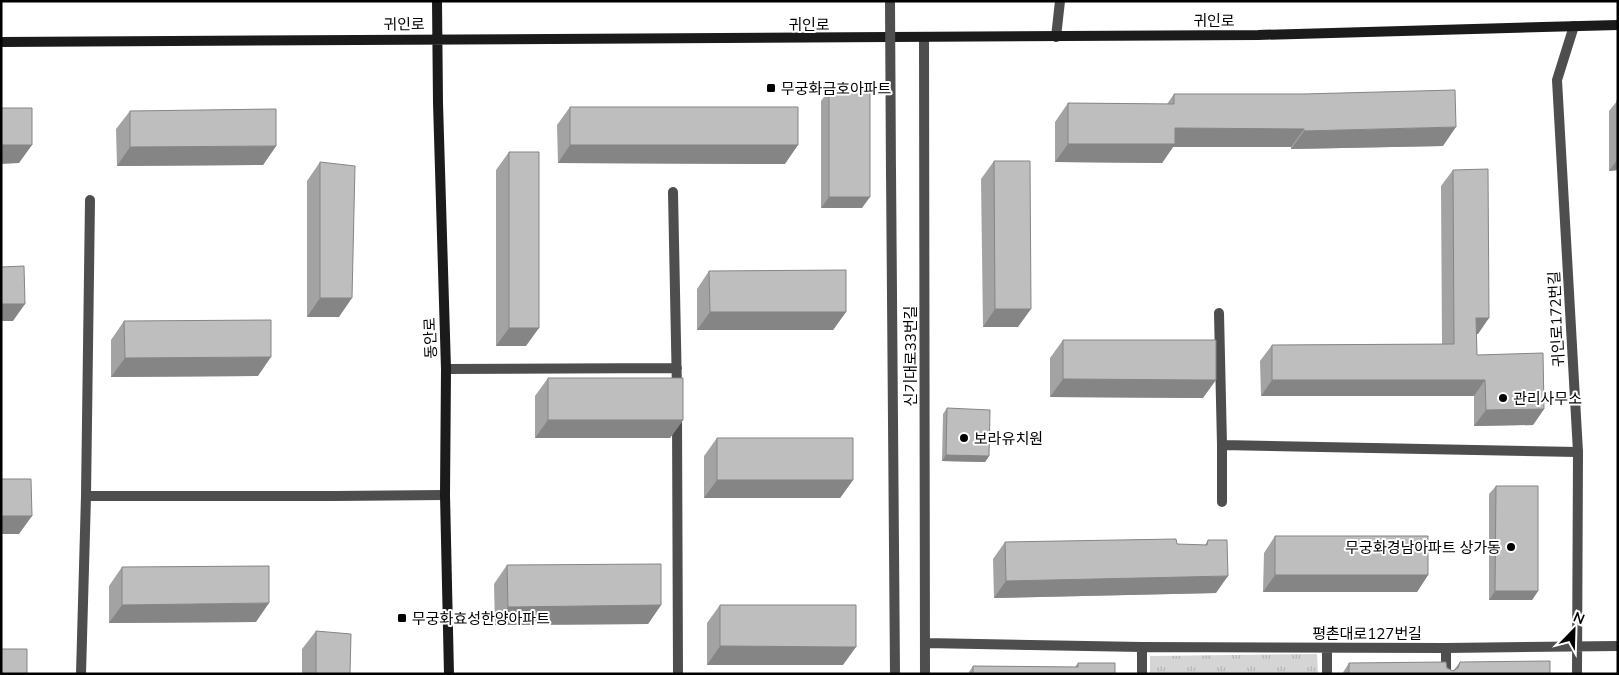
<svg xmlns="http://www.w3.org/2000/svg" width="1619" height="675" viewBox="0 0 1619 675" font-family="Mulish,'Noto Sans KR',sans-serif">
<defs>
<pattern id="park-tufts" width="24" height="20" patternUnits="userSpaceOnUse" patternTransform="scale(1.25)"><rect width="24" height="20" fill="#d5d5d5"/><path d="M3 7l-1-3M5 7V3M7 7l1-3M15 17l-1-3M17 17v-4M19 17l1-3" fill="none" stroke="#b5b5b5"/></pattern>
</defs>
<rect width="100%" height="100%" fill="#fff"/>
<!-- park -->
<path fill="url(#park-tufts)" d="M1317,654L1318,674H1150V656Z"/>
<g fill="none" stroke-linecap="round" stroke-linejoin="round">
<!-- lane -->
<path stroke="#4e4e4e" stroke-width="10" d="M1056,37L1060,1
M673,192L677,391
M1219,313L1222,445L1578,452
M446,369L677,368
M677,416L678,674
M86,496L90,200
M1222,502V445
M81,674L86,496H334L445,495"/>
<!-- street -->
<path stroke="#4e4e4e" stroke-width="10" d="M1574,26L1557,80L1578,452L1577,674
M924,38L925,674
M891,170L895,674
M925,643L1142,647L1446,648L1618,646
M1142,674V647
M1327,674V648
M1446,674V648"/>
<!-- secondary -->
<path stroke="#1b1b1b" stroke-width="10" d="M437,1L438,103L446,369L445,495L449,674
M1,42L1258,35L1618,25"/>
<!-- street-bridge -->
<path stroke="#4e4e4e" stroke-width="10" d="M890,1L891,177"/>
</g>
<!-- wall -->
<path fill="#a3a3a3" d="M829,90L862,208H821V101Z
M1174,94L1443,146L1291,149V147H1173L1162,163L1055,162V122L1068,103L1167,104Z
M1618,100V170L1609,171V111Z
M570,107L785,164L558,163L557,125Z
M130,111L276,146L263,165L117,166L116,129Z
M509,152L526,346H496V170Z
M994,161L1018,327H983L981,179Z
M320,162L339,317H307V181Z
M1453,170L1478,334H1476L1477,355L1544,409L1533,425L1474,426V396H1261L1260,361L1272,345L1442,344L1441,186Z
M709,271L846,312L833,330H697V289Z
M124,321L258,376L111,377V340Z
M1063,340L1203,398L1050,397V358Z
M548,378L683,420L670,438H535V396Z
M947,408L989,456L985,462L942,461L943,414Z
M717,438L853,480L840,498H704V456Z
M1496,486L1538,591L1532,600H1489V494Z
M1275,536L1428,575L1417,592H1263L1264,553Z
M1208,540L1216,593L994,598L993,559L1005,542L1205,545Z
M507,565L661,605L648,624L495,625L494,584Z
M122,567L256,622L109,623V586Z
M720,605L843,665H707V623Z
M316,631L350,674H302V649Z
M1460,662L1550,674H1342L1349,663L1447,668L1453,671Z
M1078,663L1115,674H969V672L973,666L1075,667Z"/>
<!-- shaded-wall -->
<path fill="#858585" d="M1456,127L1443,146L1291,149L1304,131Z
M1175,128L1304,129L1291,147H1173L1162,163L1055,162L1068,144Z
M1,145H32L19,163L1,164Z
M570,145H798L785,164L558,163Z
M276,146L263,165L117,166L130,147Z
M1617,160H1618V170L1609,171Z
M829,197H870L862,208H821Z
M320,298H352L339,317H307Z
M1,304H25L13,321H1Z
M995,309H1031L1018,327H983Z
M710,312H846L833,330H697Z
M1476,318H1489L1478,334H1465Z
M509,328H539L526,346H496Z
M271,357L258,376L111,377L125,358Z
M1063,379L1216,380L1203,398L1050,397Z
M1272,380H1485L1474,396H1261Z
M1544,409L1533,425L1474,426L1486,410Z
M548,420H683L670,438H535Z
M946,455L989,456L985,462L942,461Z
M717,480H853L840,498H704Z
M1,516H32L19,534H1Z
M1275,575H1428L1417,592H1263Z
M1228,576L1216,593L994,598L1006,581Z
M1495,591H1538L1532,600H1489Z
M269,603L256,622L109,623L122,605Z
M661,605L648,624L495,625L508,607Z
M720,646L856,647L843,665H707Z"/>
<!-- building -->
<path fill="#bebebe" stroke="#858585" d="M829,90L870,91V197H829Z
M1455,90L1456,127L1304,131V129L1175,128V144H1068V103L1174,104V94H1303Z
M1617,100H1618V160H1617Z
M570,107H798V145H570Z
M1,108H32V145H1Z
M276,109V146L130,147V111Z
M509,152H539V328H509Z
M994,161H1030L1031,309H995Z
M320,162L355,166L352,298H320Z
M1488,169L1489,318H1476L1477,355L1543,353L1544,409L1486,410L1485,380H1272V345L1454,344L1453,170Z
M24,266L25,304H1V267Z
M846,270V312H710L709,271Z
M271,320V357L125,358L124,321Z
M1063,340H1216V380L1063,379Z
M548,378H683V420H548Z
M947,408L990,410L989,456L946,455Z
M717,438H853V480H717Z
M1,479H31L32,516H1Z
M1496,486H1538V591H1495Z
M1275,536H1428V575H1275Z
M1176,539L1177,544L1207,545L1208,540H1227L1228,576L1006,581L1005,542Z
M661,564V605L508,607L507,565Z
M269,566V603L122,605V567Z
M720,605H856V647L720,646Z
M316,631L351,634L350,674H316Z
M1,649H27V674H1Z
M1550,661V674H1349V663L1446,662L1447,668L1453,671L1458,668L1460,662Z
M1078,663H1115V674H973V666L1078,667Z"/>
<!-- markers -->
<g fill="#000" stroke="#fff" stroke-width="2">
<rect x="766" y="83" width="10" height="10" rx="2.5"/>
<circle cx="1503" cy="398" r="5"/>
<circle cx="964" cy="438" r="5"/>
<circle cx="1511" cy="547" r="5"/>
<rect x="397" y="613" width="10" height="10" rx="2.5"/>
</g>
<g text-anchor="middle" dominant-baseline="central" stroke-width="4" stroke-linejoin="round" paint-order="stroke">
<!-- street labels -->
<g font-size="15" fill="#000" stroke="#fff">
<text x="1214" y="20">귀인로</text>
<text transform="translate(404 24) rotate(-1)">귀인로</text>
<text x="809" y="24">귀인로</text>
<text transform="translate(1556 319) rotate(-93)">귀인로172번길</text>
<text transform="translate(430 338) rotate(-92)">동안로</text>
<text transform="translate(910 356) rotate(-90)">신기대로33번길</text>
<text x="1367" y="633">평촌대로127번길</text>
</g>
<!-- poi labels -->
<g font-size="15" fill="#000" stroke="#fff" text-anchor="start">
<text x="781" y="88">무궁화금호아파트</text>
<text x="1513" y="398">관리사무소</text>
<text x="974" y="438">보라유치원</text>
<text x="1501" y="547" text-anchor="end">무궁화경남아파트 상가동</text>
<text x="412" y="618">무궁화효성한양아파트</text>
</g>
</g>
<!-- border -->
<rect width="1619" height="675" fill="none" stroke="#000000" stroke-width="5"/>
<!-- north arrow -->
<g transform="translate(1574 630) rotate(23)" stroke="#ffffff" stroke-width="4" paint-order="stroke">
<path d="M0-4L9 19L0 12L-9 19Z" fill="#000000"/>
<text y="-8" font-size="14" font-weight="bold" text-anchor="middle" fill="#000000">N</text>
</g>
</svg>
